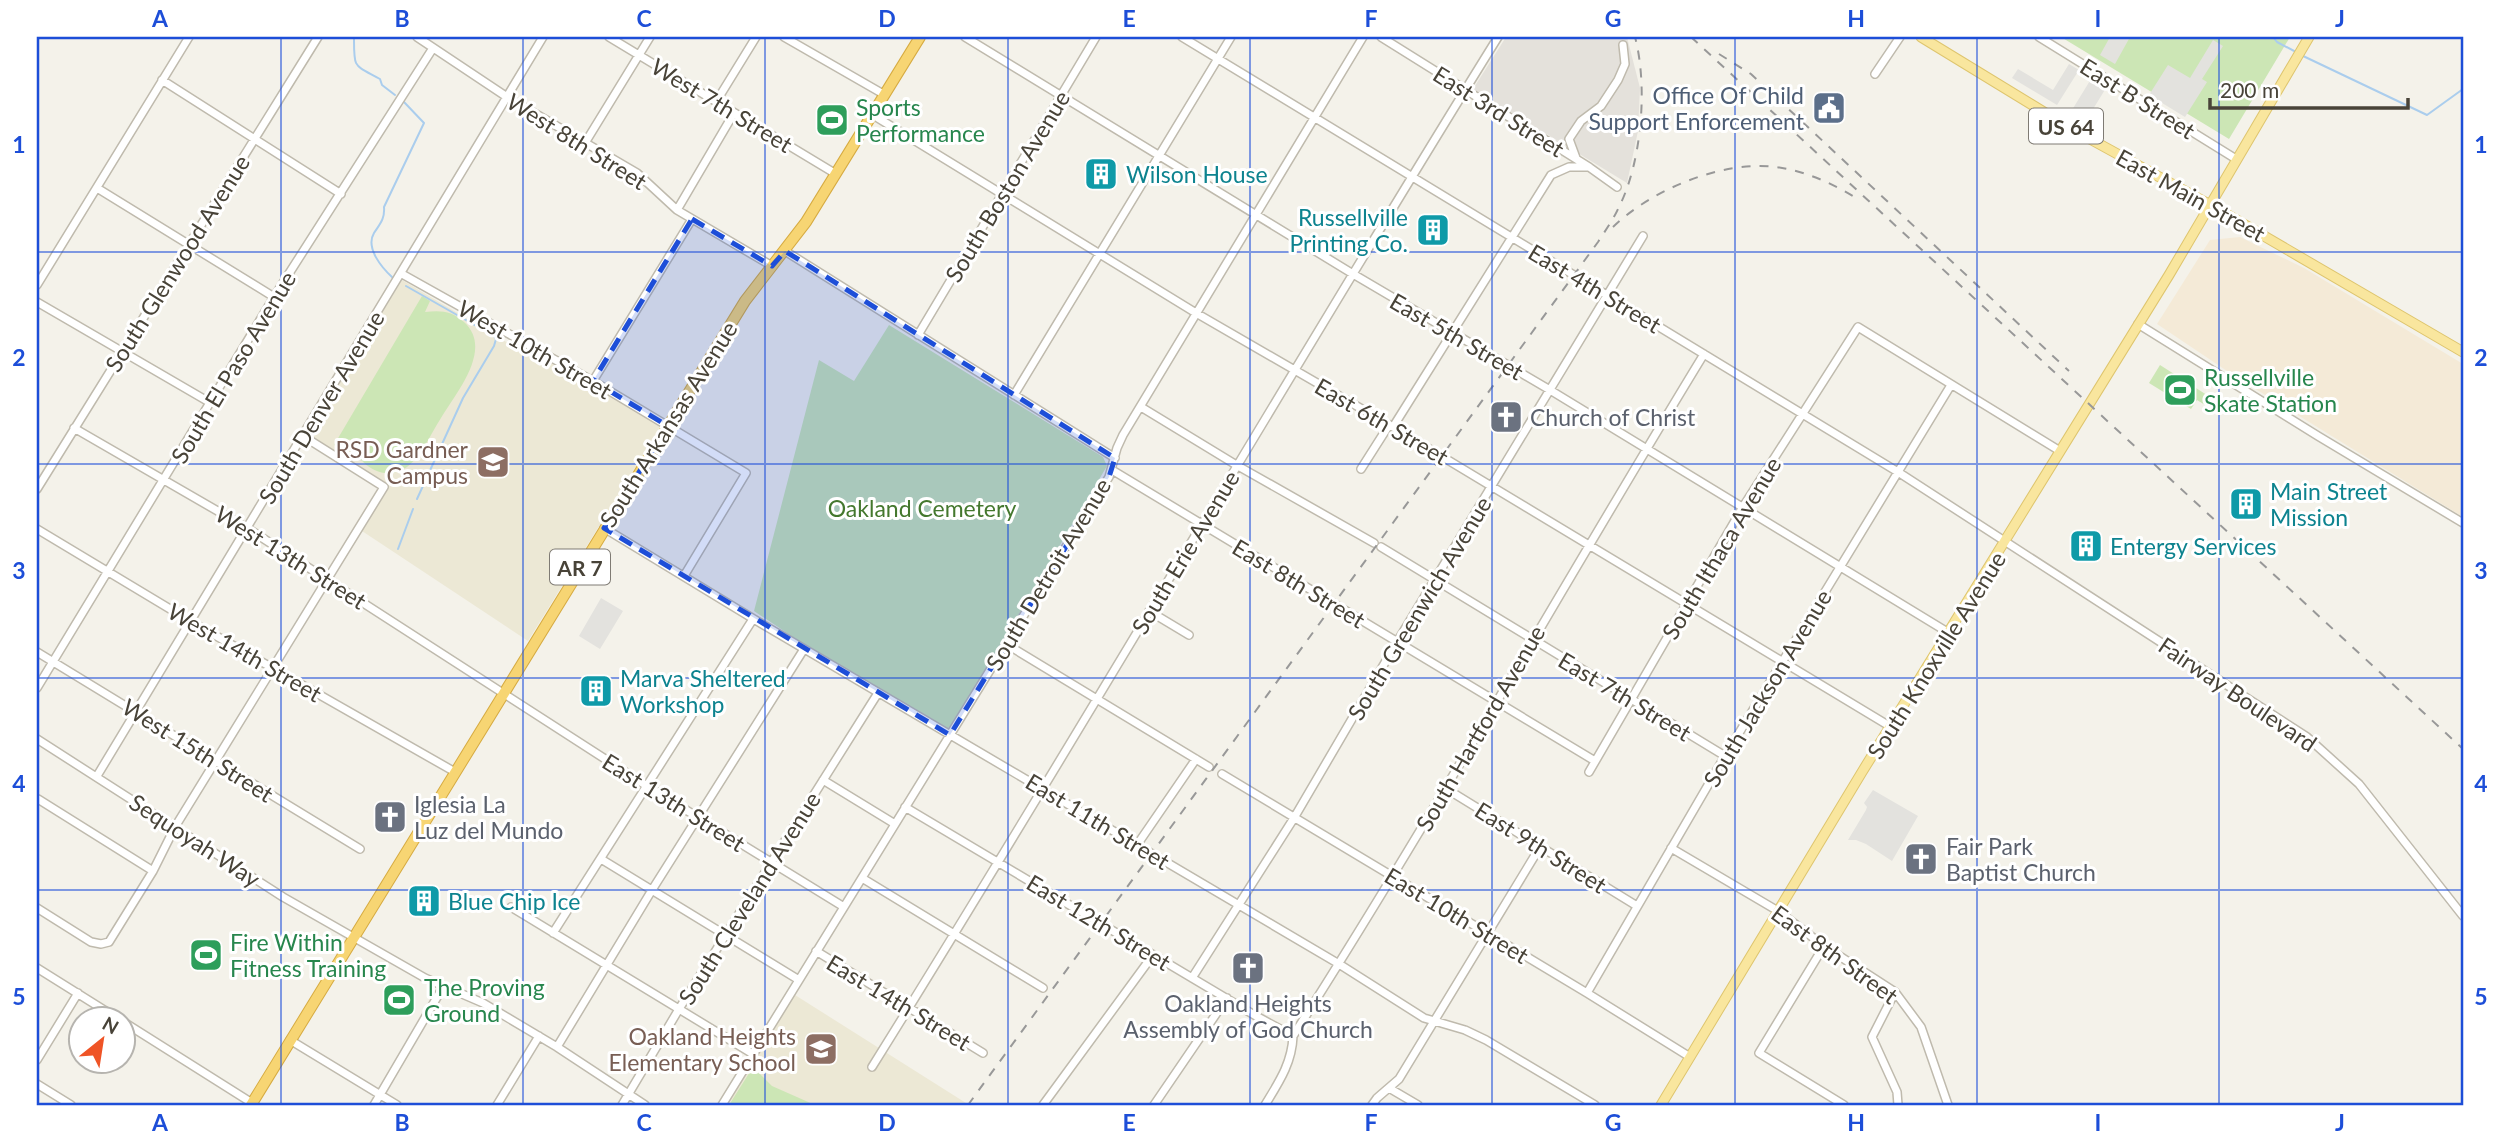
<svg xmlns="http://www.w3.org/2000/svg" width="2500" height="1142" viewBox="0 0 2500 1142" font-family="Lato,sans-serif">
<rect width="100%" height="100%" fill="#f4f2ea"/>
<!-- commercial -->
<path fill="#f4ead7" d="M2240,237L2304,268L2463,364V517L2236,377L2157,324L2210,240Z"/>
<!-- industrial -->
<path fill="#e4e1db" d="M1506,37H1627L1640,88L1638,131L1627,183L1473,89Z"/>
<!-- education -->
<path fill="#ece8d5" d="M402,280L508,343L510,339L591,383L661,426L528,641L362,531L388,487L307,436Z
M795,995L966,1103L965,1105H727Z"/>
<!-- green -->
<path fill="#cce6b5" d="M2061,37H2290L2229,139Z
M422,296L430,301L425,312C441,310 452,311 464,322C494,349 456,393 441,418C431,433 422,456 407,467C382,484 356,463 350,439L342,450L334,445Z
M889,325L1103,457L1107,466L950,730L863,684L754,611L819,360L854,381Z
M2160,365L2210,397L2205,405L2197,400L2191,409L2149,383Z
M753,1067L772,1086L815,1105H729Z"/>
<!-- parking -->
<path fill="#e3e2de" d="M2110,37H2130L2115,64L2100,55Z
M2213,40L2223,46L2202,79L2207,82L2185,117L2149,95L2168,65L2190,78Z
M2069,64L2079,70L2057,105L2012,78L2018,69L2053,90Z
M2091,79L2106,88L2087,119L2072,110Z
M601,598L623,611L600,649L579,636Z
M1873,790L1918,816L1892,861L1866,844L1856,840H1848L1866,810L1867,807L1864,803Z"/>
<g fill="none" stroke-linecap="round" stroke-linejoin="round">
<!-- stream -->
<path stroke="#aacded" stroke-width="2" d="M354,37C354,69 353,64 380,79L382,85L395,95
M2273,37L2277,42L2296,52
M2301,55L2427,115L2463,89
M393,278C382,268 365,248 374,233C380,224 385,219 384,207L424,123L404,102
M406,286L494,336L496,339L494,346L463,398L417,499
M398,549L413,509"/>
<defs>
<path id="minor" d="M417,37L507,97L637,173L677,210L772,266
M609,37L836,174
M784,37L885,95
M965,37L1353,274L1550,390L1949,633
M1182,37L1898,472L2307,737L2359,784L2463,916
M1381,37L1589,167L1617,187
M2039,37L2236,159
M1875,74L1900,37
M162,80L341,194
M716,102L756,37
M873,115L1196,313L1393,427L1891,727
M585,143L650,37
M1576,158L1569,139L1581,121L1601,106L1618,80L1625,64L1623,45
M97,188L274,297
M677,210L734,113
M785,251L1115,458
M402,274L593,381L746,473L684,576
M37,285L189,37
M37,302L209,402
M2138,324L2318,436L2463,523
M918,335L1096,37
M593,381L692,219
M1014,395L1231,37
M1141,407L1238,466L1374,543
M1393,427L1551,175L1569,167H1589
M74,428L247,528L647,786L844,907
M1361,469L1389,425
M1112,470L1595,761
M37,489L318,37
M604,528L757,621L1339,964L1424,1018L1465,1030L1486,1040L1595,1105
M37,529L190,621L455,772
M1381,547L1725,756
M1149,611L1189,635
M1006,644L1209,767
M37,652L360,849
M37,688L274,297L433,48
M37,739L283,897L425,978L483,1003L557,1047L645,1105
M1589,772L1743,507L1858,327L2060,451
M1222,774L1587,993L1690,1057
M97,776L543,37
M823,780L895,824
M1445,788L1637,906
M38,799L153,871
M905,807L1256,1016L1293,1036
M1137,845L1196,759
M1671,848L1778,911L1824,946L1895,992L1921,1027L1948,1105
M601,859L799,980
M862,878L1043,988
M511,907L753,1054
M37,908L91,942L101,944L109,942L153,871L175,827L384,487L303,436
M553,933L753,619
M1824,946L1759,1053L1844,1105
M816,951L983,1053
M37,968L120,1020
M1192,978L1294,818L1397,642L1643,236
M1895,992L1872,1037L1897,1092L1898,1105
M1587,993L1725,756L1951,385
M122,1021L252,1103
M290,1040L397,1105
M557,1047L652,890L804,649
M37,1060L78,993
M872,1067C1085,726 1286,378 1498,37
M37,1084L71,1105
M1389,1088L1418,1105
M374,1105L443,987
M497,1105L539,1036
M622,1105L679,1009L878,693
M722,1105L1109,477L1117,448L1123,435L1363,37
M1043,1105L1153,955
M1154,1105L1227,998
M1265,1105C1279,1082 1292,1063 1293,1036C1436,812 1566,580 1704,354
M1372,1105L1377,1098L1399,1079L1540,847"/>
<path id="major" d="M1921,37L2070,128L2216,208L2463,352
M1661,1105L1862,772L2169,275L2309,37"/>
<path id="highway" d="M251,1105L745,301L806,222L920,37"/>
</defs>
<!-- minor casing -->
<use href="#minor" stroke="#bfbaad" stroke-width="10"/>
<!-- major casing -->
<use href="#major" stroke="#dec56e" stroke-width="11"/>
<!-- highway casing -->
<use href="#highway" stroke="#d6ab42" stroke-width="12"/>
<!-- minor -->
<use href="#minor" stroke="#fff" stroke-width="7"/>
<!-- major -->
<use href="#major" stroke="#f9e69e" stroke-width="9"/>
<!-- highway -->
<use href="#highway" stroke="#f7d573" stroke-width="10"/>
<!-- rail -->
<path stroke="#989898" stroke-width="2" stroke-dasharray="9 9" stroke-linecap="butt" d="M1691,37L2463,749
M1719,54L1751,74L2069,371
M1613,227C1651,190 1722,160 1776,167C1805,171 1832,183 1856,198
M968,1105L1598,242C1605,231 1613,220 1618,209C1642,163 1648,86 1635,37"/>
</g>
<!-- marked area -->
<path fill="#1d4ed8" fill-opacity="0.2" stroke="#1d4ed8" stroke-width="5" stroke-dasharray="14 9" stroke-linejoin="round" d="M692,219L772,266L785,251L1115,458L1109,477L950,735L604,528L668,426L593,381Z"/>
<!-- grid -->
<path fill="none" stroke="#1d4ed8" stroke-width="2" stroke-opacity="0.55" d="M281,37V1105M523,37V1105M765,37V1105M1008,37V1105M1250,37V1105M1492,37V1105M1735,37V1105M1977,37V1105M2219,37V1105M37,252H2463M37,464H2463M37,678H2463M37,890H2463"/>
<!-- icons -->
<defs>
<symbol id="civic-square" viewBox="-11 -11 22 22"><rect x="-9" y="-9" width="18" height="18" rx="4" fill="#5c6f8a" stroke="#fff"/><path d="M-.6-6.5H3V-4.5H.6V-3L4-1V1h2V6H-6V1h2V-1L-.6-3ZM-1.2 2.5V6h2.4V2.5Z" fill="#fff"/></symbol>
<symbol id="stadium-square" viewBox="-11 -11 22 22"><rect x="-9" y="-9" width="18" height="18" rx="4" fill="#2e9e5b" stroke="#fff"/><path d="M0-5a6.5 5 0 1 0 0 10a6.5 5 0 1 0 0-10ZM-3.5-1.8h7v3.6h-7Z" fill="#fff"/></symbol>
<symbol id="building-square" viewBox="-11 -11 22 22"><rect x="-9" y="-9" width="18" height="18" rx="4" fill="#0f9aa8" stroke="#fff"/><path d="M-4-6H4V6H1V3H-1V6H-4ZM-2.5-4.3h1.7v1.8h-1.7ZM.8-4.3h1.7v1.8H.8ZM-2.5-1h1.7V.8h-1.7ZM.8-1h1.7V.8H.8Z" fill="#fff"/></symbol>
<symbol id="church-square" viewBox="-11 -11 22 22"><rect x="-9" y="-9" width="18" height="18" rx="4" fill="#6b7280" stroke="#fff"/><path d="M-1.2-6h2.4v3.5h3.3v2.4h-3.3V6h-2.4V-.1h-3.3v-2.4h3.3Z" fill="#fff"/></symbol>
<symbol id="school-square" viewBox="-11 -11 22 22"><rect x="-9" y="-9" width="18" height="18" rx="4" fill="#8d6e63" stroke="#fff"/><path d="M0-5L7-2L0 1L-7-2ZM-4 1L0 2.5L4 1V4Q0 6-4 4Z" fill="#fff"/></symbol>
</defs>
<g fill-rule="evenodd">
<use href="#civic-square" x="1810" y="89" width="38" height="38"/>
<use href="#stadium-square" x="813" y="101" width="38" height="38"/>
<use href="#building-square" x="1082" y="155" width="38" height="38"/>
<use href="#building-square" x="1414" y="211" width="38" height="38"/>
<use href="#stadium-square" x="2161" y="371" width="38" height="38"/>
<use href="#church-square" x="1487" y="398" width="38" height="38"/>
<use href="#school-square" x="474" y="443" width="38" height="38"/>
<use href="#building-square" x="2227" y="485" width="38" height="38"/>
<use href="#building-square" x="2067" y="527" width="38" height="38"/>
<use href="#building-square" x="577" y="672" width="38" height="38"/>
<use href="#church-square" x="371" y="798" width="38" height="38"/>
<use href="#church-square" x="1902" y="840" width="38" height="38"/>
<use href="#building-square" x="405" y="882" width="38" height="38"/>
<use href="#stadium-square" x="187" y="936" width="38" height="38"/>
<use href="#church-square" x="1229" y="949" width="38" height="38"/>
<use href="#stadium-square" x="380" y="981" width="38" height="38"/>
<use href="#school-square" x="802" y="1030" width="38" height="38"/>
</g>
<g text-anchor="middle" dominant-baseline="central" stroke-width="6" stroke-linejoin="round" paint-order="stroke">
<!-- shield labels -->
<g fill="#fff" stroke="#7f7b74" stroke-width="2">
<rect x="2029" y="108.5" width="74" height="35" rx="5"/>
<rect x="550" y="549.5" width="60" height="35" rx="5"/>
</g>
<g font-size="21" font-weight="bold" fill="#484338">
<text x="2066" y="126">US 64</text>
<text x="580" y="567">AR 7</text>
</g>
<!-- service labels -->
<g font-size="23" fill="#4e5e75" stroke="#fff" text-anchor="end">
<text x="1804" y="95">Office Of Child<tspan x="1804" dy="26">Support Enforcement</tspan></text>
</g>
<!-- street labels -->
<g font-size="23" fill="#484338" stroke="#fff">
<text transform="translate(2138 98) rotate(32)">East B Street</text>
<text transform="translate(722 105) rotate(31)">West 7th Street</text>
<text transform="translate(1499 111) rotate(32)">East 3rd Street</text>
<text transform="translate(577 141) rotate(32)">West 8th Street</text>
<text transform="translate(1007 186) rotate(-59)">South Boston Avenue</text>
<text transform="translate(2191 195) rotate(29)">East Main Street</text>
<text transform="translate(177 263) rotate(-58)">South Glenwood Avenue</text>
<text transform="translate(1595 288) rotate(31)">East 4th Street</text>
<text transform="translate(1457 336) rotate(30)">East 5th Street</text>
<text transform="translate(535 349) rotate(30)">West 10th Street</text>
<text transform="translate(233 367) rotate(-59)">South El Paso Avenue</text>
<text transform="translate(321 407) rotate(-59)">South Denver Avenue</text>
<text transform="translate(1382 421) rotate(30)">East 6th Street</text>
<text transform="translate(668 424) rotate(-58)">South Arkansas Avenue</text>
<text transform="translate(1721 548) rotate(-59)">South Ithaca Avenue</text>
<text transform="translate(1185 552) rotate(-59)">South Erie Avenue</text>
<text transform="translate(291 557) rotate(32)">West 13th Street</text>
<text transform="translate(1048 574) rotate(-59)">South Detroit Avenue</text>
<text transform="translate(1299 583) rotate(31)">East 8th Street</text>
<text transform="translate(1419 608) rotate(-59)">South Greenwich Avenue</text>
<text transform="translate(245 652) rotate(30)">West 14th Street</text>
<text transform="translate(1936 655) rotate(-58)">South Knoxville Avenue</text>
<text transform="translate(1767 688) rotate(-59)">South Jackson Avenue</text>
<text transform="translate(2238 694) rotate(34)">Fairway Boulevard</text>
<text transform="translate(1625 696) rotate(31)">East 7th Street</text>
<text transform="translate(1480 728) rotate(-60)">South Hartford Avenue</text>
<text transform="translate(198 750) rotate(32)">West 15th Street</text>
<text transform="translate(674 802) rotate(32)">East 13th Street</text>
<text transform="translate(1098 821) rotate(31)">East 11th Street</text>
<text transform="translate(195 840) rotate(33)">Sequoyah Way</text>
<text transform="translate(1541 847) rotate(32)">East 9th Street</text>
<text transform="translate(749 898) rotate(-58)">South Cleveland Avenue</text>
<text transform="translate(1457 915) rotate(31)">East 10th Street</text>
<text transform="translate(1099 922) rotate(31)">East 12th Street</text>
<text transform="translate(1835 954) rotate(36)">East 8th Street</text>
<text transform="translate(899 1002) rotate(31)">East 14th Street</text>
</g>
<!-- leisure labels -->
<g font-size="23" fill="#27864d" stroke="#fff" text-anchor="start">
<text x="856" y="107">Sports<tspan x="856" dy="26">Performance</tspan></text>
<text x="2204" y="377">Russellville<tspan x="2204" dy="26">Skate Station</tspan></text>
<text x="230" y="942">Fire Within<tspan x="230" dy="26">Fitness Training</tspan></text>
<text x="424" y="987">The Proving<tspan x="424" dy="26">Ground</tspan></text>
</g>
<!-- culture labels -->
<g font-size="23" fill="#0d838f" stroke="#fff" text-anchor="start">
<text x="1126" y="174">Wilson House</text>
<text x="1408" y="217" text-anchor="end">Russellville<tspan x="1408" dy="26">Printing Co.</tspan></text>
<text x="2270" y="491">Main Street<tspan x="2270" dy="26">Mission</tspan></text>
<text x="2110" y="546">Entergy Services</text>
<text x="620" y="678">Marva Sheltered<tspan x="620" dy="26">Workshop</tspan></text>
<text x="448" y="901">Blue Chip Ice</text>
</g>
<!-- worship labels -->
<g font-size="23" fill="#5b616d" stroke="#fff" text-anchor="start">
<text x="1530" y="417">Church of Christ</text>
<text x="414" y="804">Iglesia La<tspan x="414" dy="26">Luz del Mundo</tspan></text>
<text x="1946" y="846">Fair Park<tspan x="1946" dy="26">Baptist Church</tspan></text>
<text x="1248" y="1003" text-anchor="middle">Oakland Heights<tspan x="1248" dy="26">Assembly of God Church</tspan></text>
</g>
<!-- education labels -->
<g font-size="23" fill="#785e54" stroke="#fff" text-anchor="end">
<text x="468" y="449">RSD Gardner<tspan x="468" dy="26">Campus</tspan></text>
<text x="796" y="1036">Oakland Heights<tspan x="796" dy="26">Elementary School</tspan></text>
</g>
<!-- park labels -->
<g font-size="23" fill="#44782e" stroke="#fff">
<text x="922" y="508">Oakland Cemetery</text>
</g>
</g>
<!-- border -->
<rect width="2500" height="1142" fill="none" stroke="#ffffff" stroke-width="77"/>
<!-- north arrow -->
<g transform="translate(102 1040) rotate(30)"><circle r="33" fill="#ffffff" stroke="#b6b4af" stroke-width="2"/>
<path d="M0-5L12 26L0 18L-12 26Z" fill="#ef5426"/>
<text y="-10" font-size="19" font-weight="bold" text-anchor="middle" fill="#484338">N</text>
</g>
<!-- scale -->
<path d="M2210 98v10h198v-10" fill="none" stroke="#484338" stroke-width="3.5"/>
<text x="2220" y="98" font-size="21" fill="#484338" stroke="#ffffff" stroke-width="5" paint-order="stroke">200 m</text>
<rect x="38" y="38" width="2424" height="1066" fill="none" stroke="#1d4ed8" stroke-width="2.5"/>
<g font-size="23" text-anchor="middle" font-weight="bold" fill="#1d4ed8">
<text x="160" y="27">A</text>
<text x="402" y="27">B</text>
<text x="644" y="27">C</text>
<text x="887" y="27">D</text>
<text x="1129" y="27">E</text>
<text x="1371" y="27">F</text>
<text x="1613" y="27">G</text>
<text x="1856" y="27">H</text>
<text x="2098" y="27">I</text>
<text x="2340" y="27">J</text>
<text x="19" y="153">1</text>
<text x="2481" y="153">1</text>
<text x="19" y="366">2</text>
<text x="2481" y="366">2</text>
<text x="19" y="579">3</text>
<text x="2481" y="579">3</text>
<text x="19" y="792">4</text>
<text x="2481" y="792">4</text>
<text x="19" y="1005">5</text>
<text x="2481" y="1005">5</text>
<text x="160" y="1131">A</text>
<text x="402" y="1131">B</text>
<text x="644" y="1131">C</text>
<text x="887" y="1131">D</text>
<text x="1129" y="1131">E</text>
<text x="1371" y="1131">F</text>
<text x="1613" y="1131">G</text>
<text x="1856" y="1131">H</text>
<text x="2098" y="1131">I</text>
<text x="2340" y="1131">J</text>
</g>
</svg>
